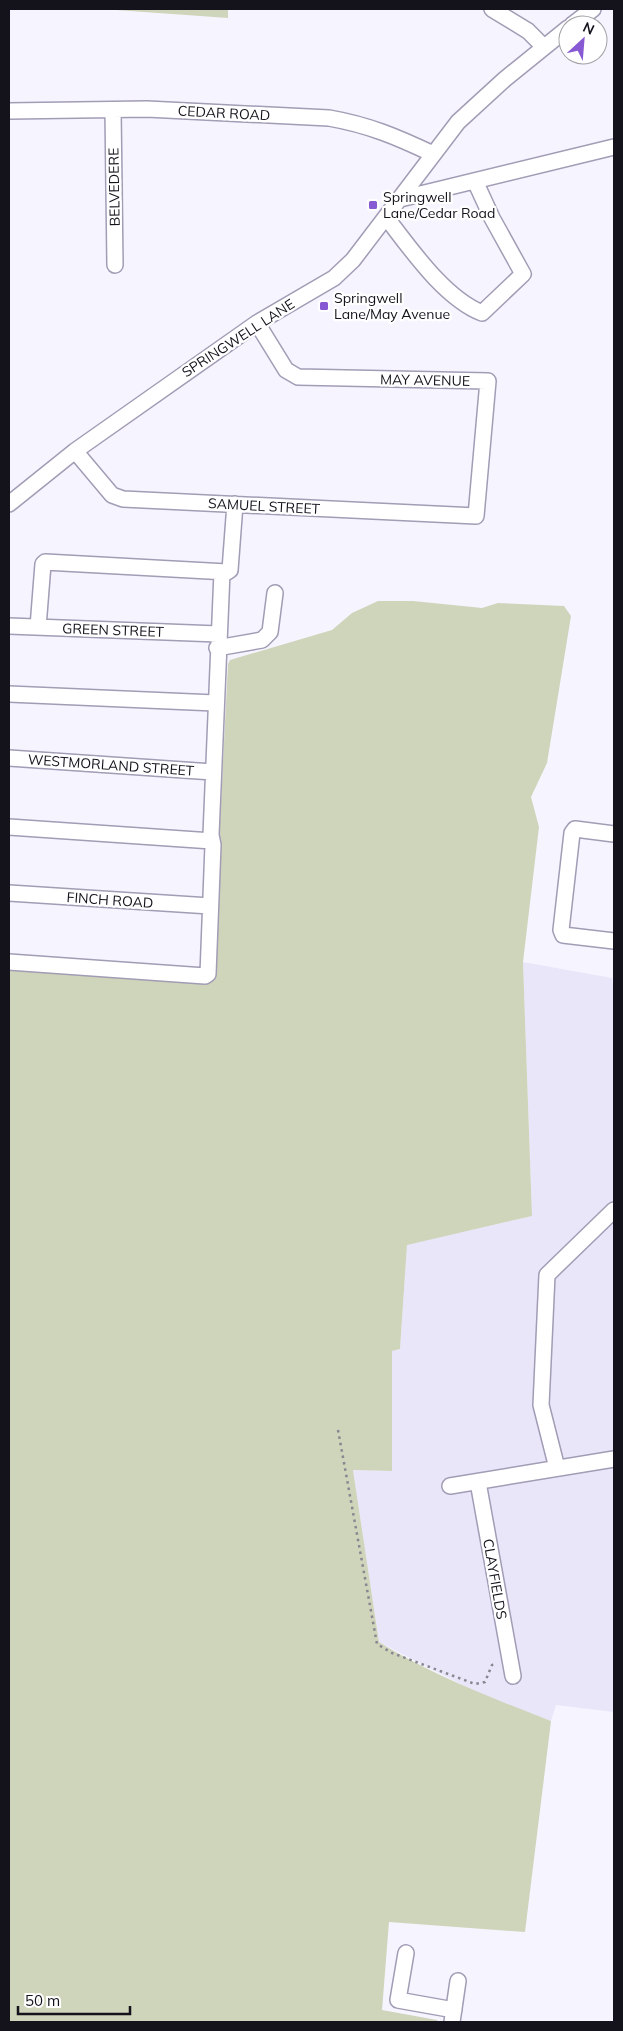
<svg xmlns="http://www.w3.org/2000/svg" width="623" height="2031" viewBox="0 0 623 2031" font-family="Mulish,sans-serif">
<rect width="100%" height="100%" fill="#f6f4ff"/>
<!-- built -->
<path fill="#eae6fa" d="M523,962L612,978L614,992V1712L556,1705L551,1721L480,1694L379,1642L353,1470L392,1471V1351L400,1349L407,1244L532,1216Z"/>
<!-- green -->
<path fill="#cfd5ba" d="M102,9H228V18Z
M378,601H413L482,608L498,603L564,606L571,616L547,763L531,797L539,827L523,962L532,1216L407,1245L400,1349L392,1351V1471L353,1470L379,1642C432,1675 492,1698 551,1721L525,1932L389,1922L382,2010L437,2020L438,2022H9V967L212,981L228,664L230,660L332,630L352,613Z"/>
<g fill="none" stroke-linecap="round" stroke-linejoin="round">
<defs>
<path id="minor" d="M492,9L528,31L544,47
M572,25L593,9
M113,110L115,265
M9,111L147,109L329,118C369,125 397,137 433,154
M400,199L614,147
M386,217C410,248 444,298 482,313L523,274L492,218L475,181
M75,451L112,495L123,499L476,516L488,381L298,377L286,370L257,323
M9,504L75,451L257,323L334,278L353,260L458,122L505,79L568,28
M9,626L218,634
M38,627L43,564L45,562L227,572L230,570L235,504
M217,648L262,640L270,632L275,593
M9,694L215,703
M9,758L213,772
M9,827L212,841
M614,834L575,829L572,833L561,930L563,935L614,941
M9,893L210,906
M9,962L205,976L208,974L213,845L211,835L222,572
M557,1468L541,1405L547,1275L614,1210
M478,1482L513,1676
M450,1486L614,1459
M406,1953L398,2000L454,2010
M452,2022L458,1981"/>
</defs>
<!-- minor casing -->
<use href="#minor" stroke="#a29cb5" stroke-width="18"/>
<!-- path -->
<path stroke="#888690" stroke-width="2.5" stroke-dasharray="2.5 4" stroke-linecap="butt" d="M338,1430L377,1644L392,1653L475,1684L485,1682L492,1665L496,1663"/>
<!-- minor -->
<use href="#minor" stroke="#fff" stroke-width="15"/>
</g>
<!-- markers -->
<g fill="#8759d3" stroke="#fff" stroke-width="2">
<rect x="368" y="200" width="10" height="10" rx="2.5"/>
<rect x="319" y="301" width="10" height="10" rx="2.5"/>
</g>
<g text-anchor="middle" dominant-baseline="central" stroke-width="4.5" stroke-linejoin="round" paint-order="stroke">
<!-- street labels -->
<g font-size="14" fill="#14121b" stroke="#fff">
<text transform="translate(224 113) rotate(3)">CEDAR ROAD</text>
<text transform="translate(114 187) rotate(-91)">BELVEDERE</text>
<text transform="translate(238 338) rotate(-33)">SPRINGWELL LANE</text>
<text transform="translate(425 380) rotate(1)">MAY AVENUE</text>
<text transform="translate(264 506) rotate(3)">SAMUEL STREET</text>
<text transform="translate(113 630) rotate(2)">GREEN STREET</text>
<text transform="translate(111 765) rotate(4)">WESTMORLAND STREET</text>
<text transform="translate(110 900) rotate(4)">FINCH ROAD</text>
<text transform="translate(495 1579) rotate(80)">CLAYFIELDS</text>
</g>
<!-- poi labels -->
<g font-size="14" fill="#14121b" stroke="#fff" text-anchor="start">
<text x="383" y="197">Springwell<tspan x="383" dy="16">Lane/Cedar Road</tspan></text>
<text x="334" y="298">Springwell<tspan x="334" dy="16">Lane/May Avenue</tspan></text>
</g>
</g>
<!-- border -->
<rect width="623" height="2031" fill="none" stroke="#14121b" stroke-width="20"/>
<!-- north arrow -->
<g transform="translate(583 40) rotate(26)"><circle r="24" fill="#ffffff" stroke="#a1a0a4"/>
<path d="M0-4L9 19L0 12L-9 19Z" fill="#8759d3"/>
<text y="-8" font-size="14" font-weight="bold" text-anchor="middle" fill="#14121b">N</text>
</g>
<!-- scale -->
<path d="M18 2006v8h112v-8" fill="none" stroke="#14121b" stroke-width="2.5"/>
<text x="25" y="2006" font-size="15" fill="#14121b" stroke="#ffffff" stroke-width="4" paint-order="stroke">50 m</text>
</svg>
